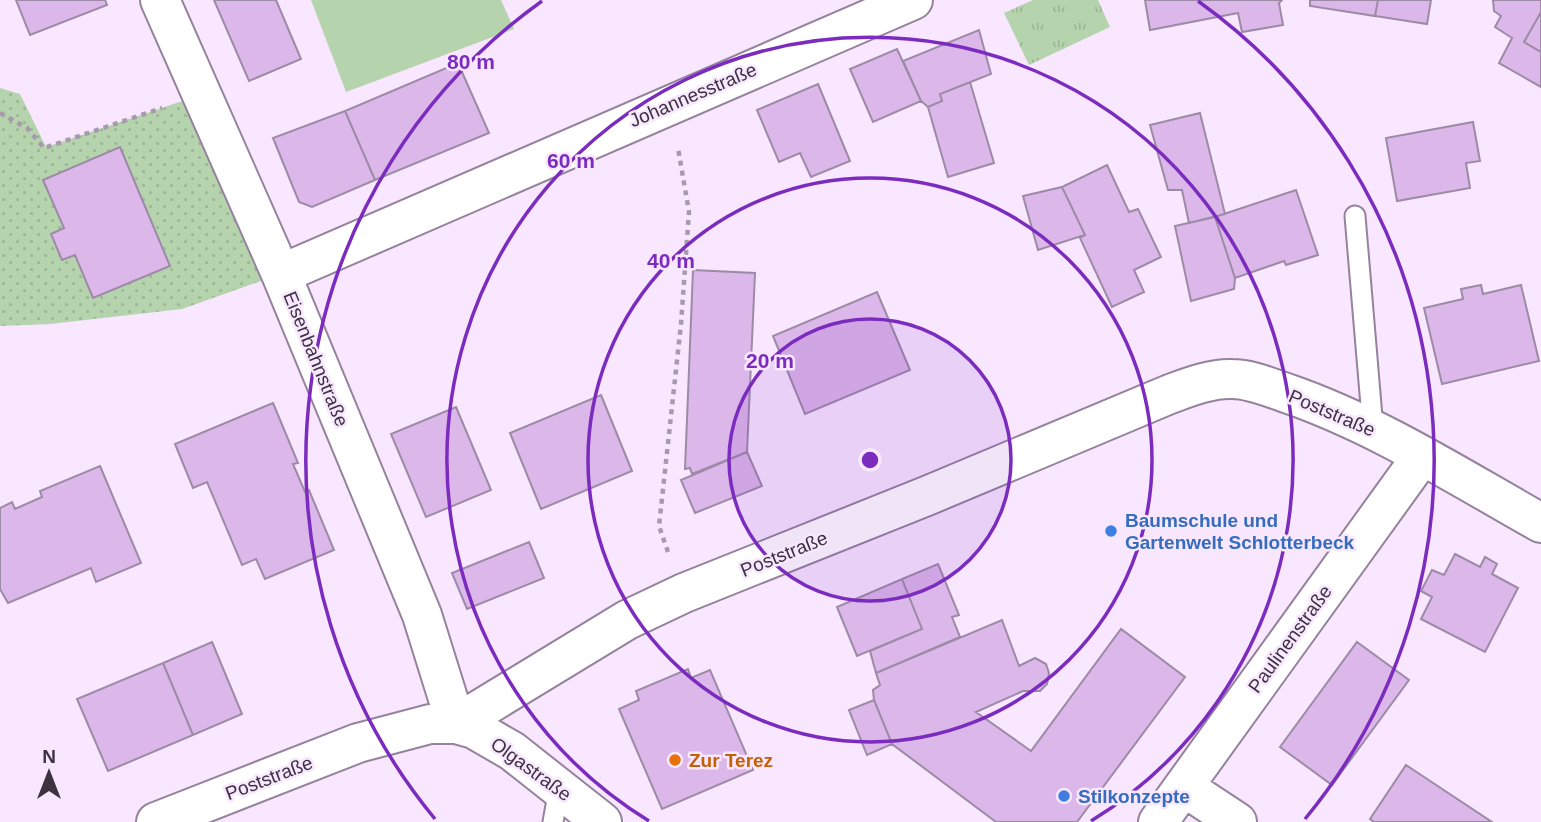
<svg xmlns="http://www.w3.org/2000/svg" width="1541" height="822" viewBox="0 0 1541 822" font-family="Arial,sans-serif">
<defs>
<pattern id="grass-tufts" width="24" height="20" patternUnits="userSpaceOnUse" patternTransform="scale(1.75)"><rect width="24" height="20" fill="#b5d4ad"/><path d="M3 7l-1-3M5 7V3M7 7l1-3M15 17l-1-3M17 17v-4M19 17l1-3" fill="none" stroke="#9db696"/></pattern>
<pattern id="park-dots" width="8" height="8" patternUnits="userSpaceOnUse" patternTransform="scale(1.75)"><rect width="8" height="8" fill="#b5d4ad"/><path d="M2 2h.1M6 6h.1" fill="none" stroke="#9db696" stroke-width="1.8" stroke-linecap="round"/></pattern>
</defs>
<rect width="100%" height="100%" fill="#f8e7ff"/>
<!-- grass -->
<path fill="url(#grass-tufts)" d="M1033,0H1098L1110,27L1029,65L1004,13Z"/>
<!-- park -->
<path fill="url(#park-dots)" d="M0,88L20,94L46,147L203,94L281,274L182,309L50,324L0,326Z"/>
<!-- garden -->
<path fill="#b5d4ad" d="M311,0H501L514,29L346,92Z"/>
<!-- building -->
<path fill="#dbb8e9" stroke="#9d8aa6" stroke-width="2" d="M16,0H105L107,5L30,35Z
M214,0H276L301,59L249,81Z
M1145,0H1282L1279,3L1283,25L1242,32L1238,13L1150,30Z
M1310,0H1378L1375,16L1310,6Z
M1378,0H1431L1427,24L1375,16Z
M1493,0H1541V12L1524,42L1541,52V87L1499,63L1512,38L1495,27L1501,16L1494,11Z
M1541,12V52L1524,42Z
M979,30L991,74L940,94L942,101L928,107L921,101L903,61Z
M897,49L921,101L873,122L850,69Z
M458,63L489,133L375,180L345,111Z
M970,82L994,163L948,177L928,107L942,101L940,94Z
M818,84L850,161L811,177L800,153L779,162L757,110Z
M345,111L375,180L312,207L299,202L273,138Z
M1200,113L1225,214L1189,223L1182,190H1168L1150,125Z
M1473,122L1480,161L1466,163L1470,188L1397,201L1386,138Z
M120,147L170,266L93,298L75,255L62,260L51,234L64,228L43,180Z
M1107,165L1129,212L1138,209L1161,257L1134,270L1144,292L1112,307L1080,238L1085,235L1062,187Z
M1062,187L1085,235L1038,250L1023,196Z
M1296,190L1318,255L1286,265L1284,261L1235,278L1215,217Z
M1215,217L1235,278L1234,289L1191,301L1175,226Z
M693,270L755,273L747,452L692,474L690,468L685,469Z
M1481,285L1483,294L1521,285L1539,361L1442,384L1424,308L1463,299L1461,289Z
M877,292L910,370L805,414L773,336Z
M601,395L632,471L541,509L510,433Z
M273,403L298,463L293,464L305,492L309,490L334,550L265,579L256,559L242,565L207,482L193,488L175,444Z
M456,407L491,490L426,517L391,434Z
M747,452L762,486L695,513L681,480Z
M100,466L141,563L96,582L91,568L8,603L0,589V508L12,502L15,509L42,497L40,491Z
M529,542L544,578L467,609L452,573Z
M1455,554L1480,567L1485,557L1497,564L1492,574L1518,588L1485,652L1421,619L1432,597L1421,591L1432,570L1444,575Z
M938,564L959,615L952,617L960,637L876,673L870,651L922,629L902,579Z
M902,579L922,629L857,656L837,607Z
M1002,620L1019,666L1035,658L1046,664L1049,673L1047,684L1040,691H1023L976,712L1031,751L1121,629L1185,677L1077,822H996L892,744L874,700L873,690L880,685L876,673Z
M212,642L242,714L193,735L163,663Z
M1357,642L1409,680L1332,785L1280,747Z
M163,663L193,735L108,771L77,699Z
M688,669L691,678L710,670L753,770L662,809L619,709L639,700L636,691Z
M874,700L892,744L867,755L849,710Z
M1406,765L1492,822H1374L1370,819Z"/>
<g fill="none" stroke-linecap="round" stroke-linejoin="round">
<defs>
<path id="lane" d="M1355,216L1373,429
M553,822L559,789"/>
<path id="street" d="M160,0L281,274L422,615L456,724
M281,274L913,0
M456,724L474,729L512,751L602,822
M1184,787L1237,822
M156,822L358,743L430,724H456L627,620L684,593L929,495L1170,394C1189,387 1212,378 1232,379C1251,379 1271,388 1289,394C1378,425 1459,477 1541,523
M1158,822L1422,456"/>
</defs>
<!-- lane casing -->
<use href="#lane" stroke="#95829d" stroke-width="23"/>
<!-- street casing -->
<use href="#street" stroke="#95829d" stroke-width="42"/>
<!-- path -->
<path stroke="#a79aad" stroke-width="4.5" stroke-dasharray="5 5" stroke-linecap="butt" d="M0,113L27,128L44,148L162,108
M668,552L659,526L681,324L689,212L678,148"/>
<!-- lane -->
<use href="#lane" stroke="#fff" stroke-width="19"/>
<!-- street -->
<use href="#street" stroke="#fff" stroke-width="38"/>
</g>
<!-- distance rings -->
<circle cx="870" cy="460" r="141" fill="#7b2cbf" fill-opacity=".12"/>
<g fill="none" stroke="#7b2cbf" stroke-width="3.5">
<circle cx="870" cy="460" r="141"/>
<circle cx="870" cy="460" r="282"/>
<path d="M649 821A423 423 0 1 1 1091 821"/>
<path d="M435 819A564 564 0 0 1 542 1M1198 1A564 564 0 0 1 1305 819"/>
</g>
<!-- markers -->
<g fill="#3f7fe0" stroke="#f8e7ff" stroke-width="2.5">
<circle cx="1111" cy="531" r="7"/>
<circle cx="1064" cy="796" r="7"/>
</g>
<circle fill="#e8710a" stroke="#f8e7ff" stroke-width="2.5" cx="675" cy="760" r="7"/>
<g text-anchor="middle" dominant-baseline="central" stroke-width="5" stroke-linejoin="round" paint-order="stroke">
<!-- street labels -->
<g font-size="19" fill="#3c333f" stroke="#f8e7ff">
<text transform="translate(693 95) rotate(-23)">Johannesstraße</text>
<text transform="translate(316 359) rotate(68)">Eisenbahnstraße</text>
<text transform="translate(1332 413) rotate(23)">Poststraße</text>
<text transform="translate(784 554) rotate(-22)">Poststraße</text>
<text transform="translate(1290 639) rotate(-54)">Paulinenstraße</text>
<text transform="translate(531 769) rotate(36)">Olgastraße</text>
<text transform="translate(269 778) rotate(-21)">Poststraße</text>
</g>
<!-- shop labels -->
<g font-size="19" font-weight="bold" fill="#366cbe" stroke="#f8e7ff" text-anchor="start">
<text x="1125" y="520">Baumschule und<tspan x="1125" dy="22">Gartenwelt Schlotterbeck</tspan></text>
<text x="1078" y="796">Stilkonzepte</text>
</g>
<!-- food labels -->
<g font-size="19" font-weight="bold" fill="#c56008" stroke="#f8e7ff" text-anchor="start">
<text x="689" y="760">Zur Terez</text>
</g>
</g>
<circle cx="870" cy="460" r="10" fill="#7b2cbf" stroke="#f8e7ff" stroke-width="3.5"/>
<g font-size="21" text-anchor="middle" font-weight="bold" fill="#7b2cbf" stroke="#f8e7ff" stroke-width="5" stroke-linejoin="round" paint-order="stroke">
<text x="471" y="69">80 m</text>
<text x="571" y="168">60 m</text>
<text x="671" y="268">40 m</text>
<text x="770" y="368">20 m</text>
</g>
<!-- north arrow -->
<g transform="translate(49 773)" stroke="#f8e7ff" stroke-width="5" paint-order="stroke">
<path d="M0-5L12 26L0 18L-12 26Z" fill="#3c333f"/>
<text y="-10" font-size="19" font-weight="bold" text-anchor="middle" fill="#3c333f">N</text>
</g>
</svg>
